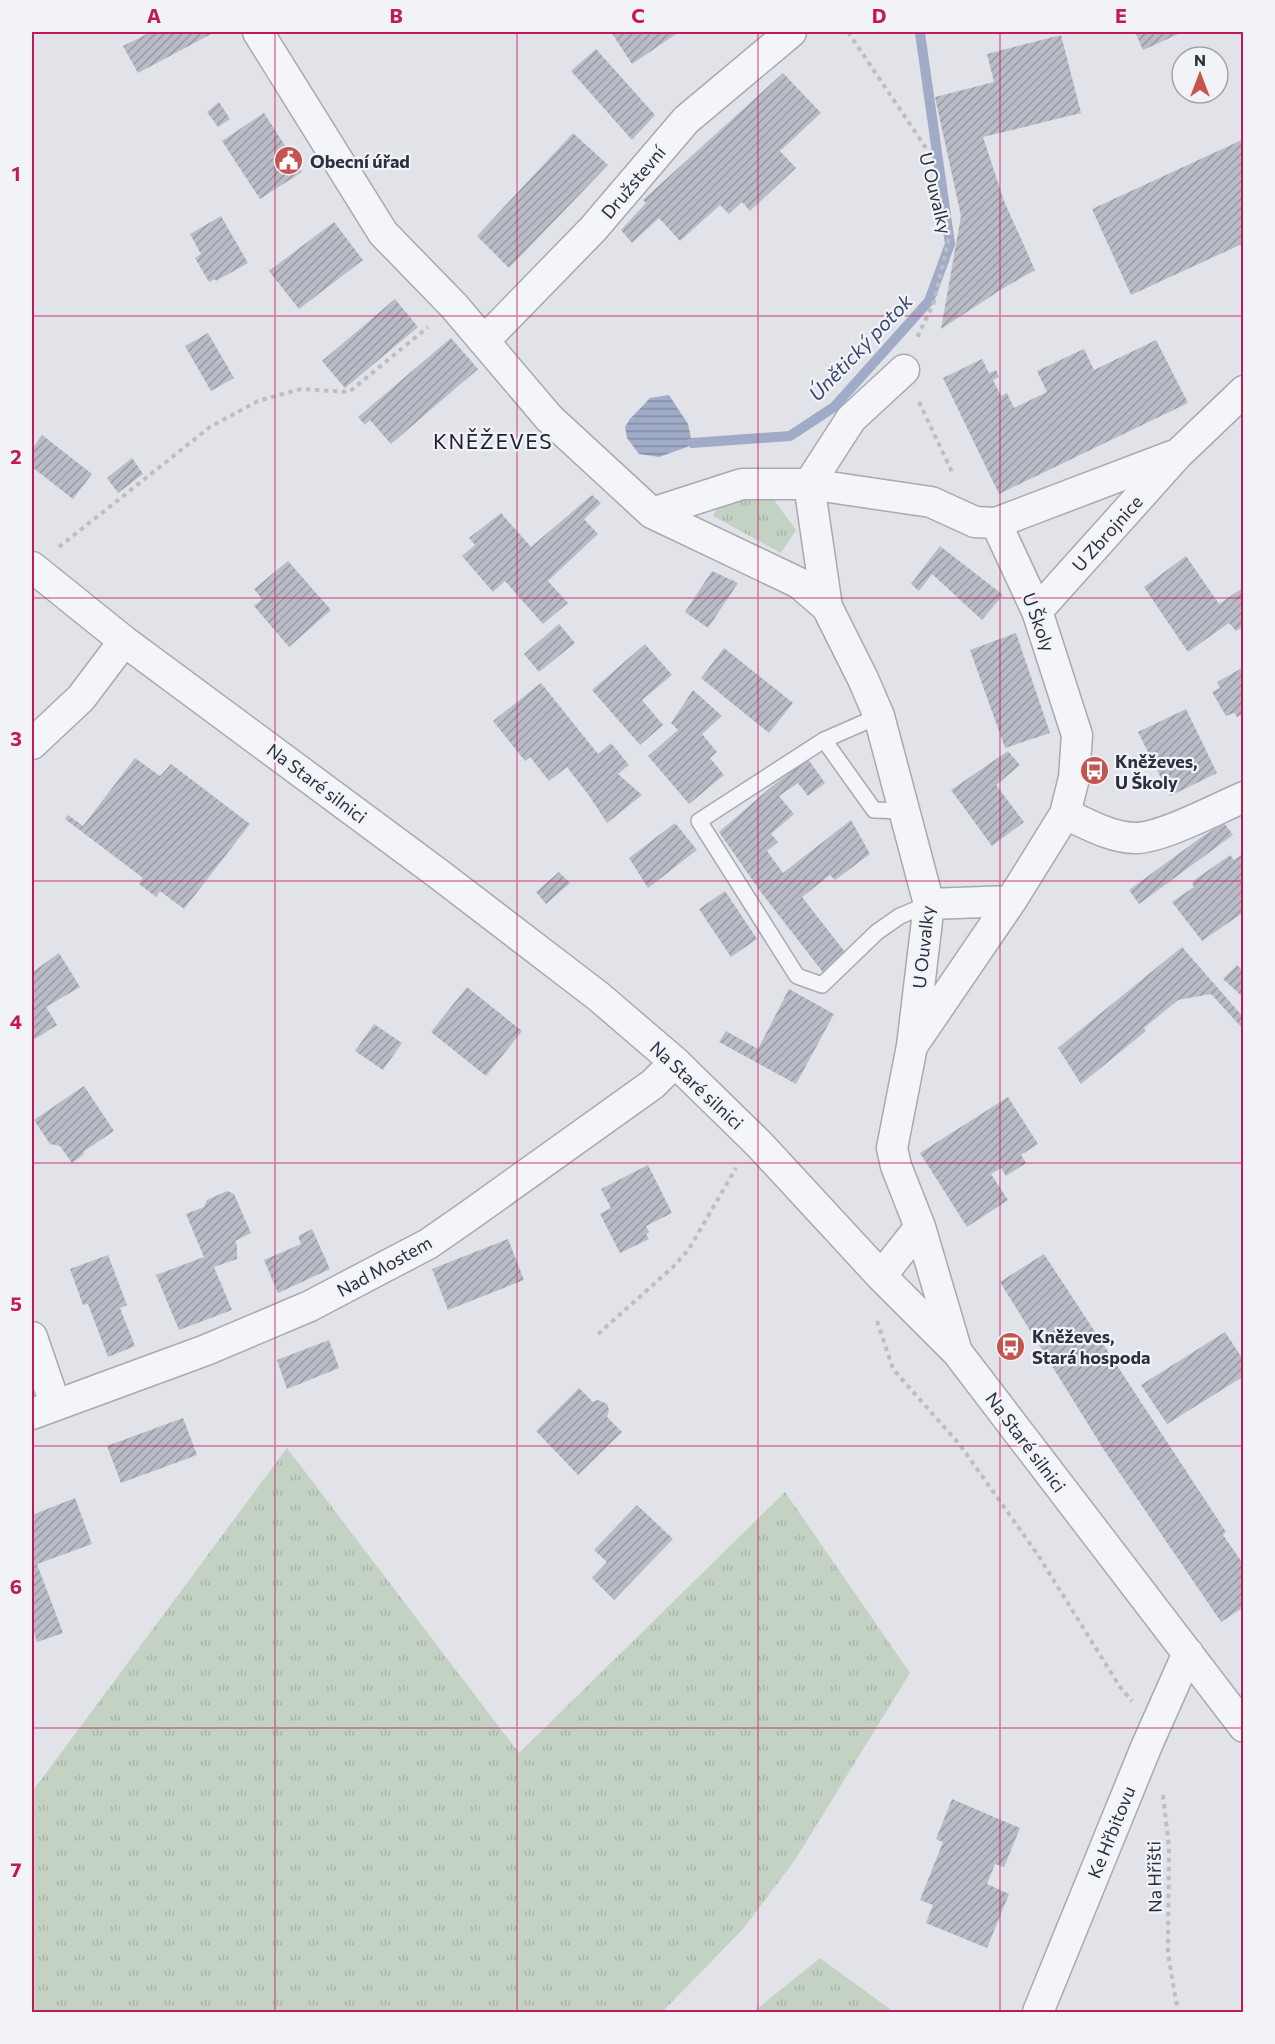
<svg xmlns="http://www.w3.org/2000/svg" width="1275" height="2044" viewBox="0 0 1275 2044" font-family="Commissioner,sans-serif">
<defs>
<pattern id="grass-tufts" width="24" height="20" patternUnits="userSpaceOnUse" patternTransform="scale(1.5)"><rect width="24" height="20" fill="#c4d2c3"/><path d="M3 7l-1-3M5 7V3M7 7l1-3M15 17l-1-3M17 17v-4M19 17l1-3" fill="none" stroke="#a9b5a9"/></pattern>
<pattern id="water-rules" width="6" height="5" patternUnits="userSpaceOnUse" patternTransform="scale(1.5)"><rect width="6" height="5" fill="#9fabc7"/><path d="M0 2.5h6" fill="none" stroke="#828ca3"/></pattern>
<pattern id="building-hatch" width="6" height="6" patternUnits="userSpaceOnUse" patternTransform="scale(1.5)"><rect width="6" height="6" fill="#b9bcc6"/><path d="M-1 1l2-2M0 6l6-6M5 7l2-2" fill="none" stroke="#9799a2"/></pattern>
</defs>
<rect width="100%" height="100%" fill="#e2e3e9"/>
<!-- grass -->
<path fill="url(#grass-tufts)" d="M766,489L796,530L781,553L713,516L723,496Z
M287,1448L519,1753L785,1492L910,1673L795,1860L744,1928L662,2012H32V1792Z
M820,1958L894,2012H753Z"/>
<!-- water -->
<path fill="url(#water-rules)" d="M669,395L688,424L692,443L687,447L659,457L639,454L627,438L625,427L630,419L650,398Z"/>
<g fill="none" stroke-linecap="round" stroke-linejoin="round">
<!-- stream -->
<path stroke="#9fabc7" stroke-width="10" d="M692,443L790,436L834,407L929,301L950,244L920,33L921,32"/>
</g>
<!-- building -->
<path fill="url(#building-hatch)" d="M151,32H215L138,73L123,46Z
M611,32H679L632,64Z
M1135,32H1183L1143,50Z
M1061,35L1081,113L983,137L1004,201L1035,270L1002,289L941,329L961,216L935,97L994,82L987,54Z
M596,49L655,115L632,140L571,71Z
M783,73L821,113L780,151L796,168L750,211L742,202L729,214L720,205L680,241L659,218L632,243L621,230L646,203L643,200Z
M219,102L230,119L218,127L207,112Z
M264,113L302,172L260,199L222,141Z
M573,133L608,165L509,268L477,236Z
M1244,139V243L1131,295L1092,209Z
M221,216L248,263L216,281L215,279L209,282L195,258L201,254L190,234Z
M334,222L363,260L299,309L269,271Z
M395,299L418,327L345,388L322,361Z
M208,333L234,378L211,391L185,346Z
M451,338L478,369L391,444L370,420L365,425L358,417Z
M1156,340L1188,403L999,494L943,378L982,359L989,373L996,370L999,377L993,380L1001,396L1007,393L1014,408L1047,392L1037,371L1084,349L1094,370Z
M42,435L92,474L73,499L32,467V449Z
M132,458L143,474L118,493L107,478Z
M592,495L601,503L584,519L598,534L548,581L568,603L543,624L505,581L493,592L462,556L475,545L469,538L501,513L531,547Z
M940,546L1003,595L982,620L932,574L919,591L911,584Z
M1186,556L1219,604L1244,587V626L1236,631L1229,623L1188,652L1144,587Z
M288,561L331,610L289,647L254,606L262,599L254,589Z
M712,571L738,583L708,628L685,612Z
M559,624L575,643L539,672L524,654Z
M1016,633L1050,733L1005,748L970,650Z
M645,644L672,675L642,700L663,725L640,745L592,690Z
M724,648L793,703L769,733L701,678Z
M1244,667V714L1237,717L1234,713L1226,716L1212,692L1220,688L1217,682Z
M541,683L598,754L611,743L629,765L618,774L642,795L607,823L590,797L567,767L549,781L530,757L525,761L493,721Z
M693,690L722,716L702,734L717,752L710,758L724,775L689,804L648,756L678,730L671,723Z
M1186,709L1217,773L1170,796L1138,732Z
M1008,751L1020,765L996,785L1024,822L992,846L951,790Z
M135,758L160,776L171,764L250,824L184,909L160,891L156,897L139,884L143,878L65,819L68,815L83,826Z
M808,759L825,783L808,796L798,783L779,796L794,814L771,834L778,842L767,851L783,873L851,820L870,854L835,880L830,875L802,897L848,956L825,975L760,891L719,832L771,787Z
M675,823L697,850L648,888L629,858Z
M1224,823L1233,835L1139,904L1129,890L1203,836Z
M1244,853V912L1202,941L1172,902L1194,887L1192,883L1196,879L1230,855L1234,860Z
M559,872L570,883L546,904L536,892Z
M725,891L757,939L731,957L699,909Z
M1182,947L1244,1018V1030L1211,994L1178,1000L1144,1028L1146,1031L1081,1084L1058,1048Z
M59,953L80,987L46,1007L57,1025L32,1041V968L34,971Z
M1237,965L1244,972V998L1223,979Z
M467,987L522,1031L486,1076L431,1032Z
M789,989L834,1014L796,1084L719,1042L726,1031L758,1049Z
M374,1024L402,1043L383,1070L355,1051Z
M84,1086L114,1131L83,1152L84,1154L72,1163L60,1146L50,1144L34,1120Z
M1008,1097L1038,1144L1021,1155L1026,1163L1006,1176L1001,1168L991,1174L1008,1200L967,1227L920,1153Z
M648,1165L672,1213L646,1226L649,1232L646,1234L649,1239L620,1253L600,1214L611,1208L601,1189Z
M227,1191L234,1194L251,1233L235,1241L237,1245V1259L214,1267L232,1310L179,1330L156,1275L204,1257L186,1214L204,1207L207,1200Z
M312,1229L330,1269L278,1293L264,1260L301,1244L298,1236Z
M508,1239L524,1280L448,1310L432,1269Z
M1044,1254L1226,1532L1223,1535L1244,1565V1607L1221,1622L1104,1450L1000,1282Z
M108,1255L127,1305L120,1308L135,1346L108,1357L88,1304L83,1305L70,1269Z
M1225,1332L1244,1361V1376L1167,1424L1141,1385Z
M329,1340L339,1368L287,1389L277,1360Z
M579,1388L593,1402L598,1400L607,1404L609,1410L607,1417L622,1432L578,1475L536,1431Z
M183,1418L197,1455L121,1483L107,1446Z
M75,1498L92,1544L37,1564L63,1633L37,1642L32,1627V1515Z
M637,1505L673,1539L614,1600L592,1578L607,1562L594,1550Z
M952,1799L1020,1828L1004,1867L995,1864L987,1884L1009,1894L987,1948L926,1923L933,1905L920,1900L943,1842L936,1839Z"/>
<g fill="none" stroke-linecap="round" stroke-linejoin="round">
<defs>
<path id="service" d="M879,716L824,740L699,821L797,976L822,985L877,932L900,916L929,904
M824,740L874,810L905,811"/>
<path id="minor" d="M258,32L383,233L454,306L549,418L652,513L742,484H809L851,419L904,370
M484,341L593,229L686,120L791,32
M652,513L799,583L827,607
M996,523L1172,456
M32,567L124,641L436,872L598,996L675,1062L759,1144L881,1276L957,1352L1244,1727
M1037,611L1178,454L1244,391
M32,744L81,698L124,641
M1065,814C1086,823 1111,838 1135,838C1162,838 1216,809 1244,797
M929,904L1011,901
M920,1227L956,1349
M881,1276L920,1227L896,1166L892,1148L912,1046L929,904L879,716L863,679L827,607L809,484L931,502L975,522L996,523L1037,611L1077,735L1074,778L1065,814L1011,901L912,1046
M32,1337L55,1404
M32,1414L206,1350L310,1306L384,1267L428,1244L467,1217L653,1084L675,1062
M1038,2012L1147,1745L1188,1653"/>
</defs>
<!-- service casing -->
<use href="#service" stroke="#a7a9b3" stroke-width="18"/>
<!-- minor casing -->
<use href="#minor" stroke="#a7a9b3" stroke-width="33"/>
<!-- path -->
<path stroke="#bcbec4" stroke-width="4" stroke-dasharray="4.5 4.5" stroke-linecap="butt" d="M848,32L926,148L950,234L934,302L916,340
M919,402L953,474
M59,547L210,427L258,401L301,389L349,392L428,327
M877,1321L893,1369L960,1445L1038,1555L1120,1687L1132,1701
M598,1334L673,1267L689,1249L736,1168
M1163,1795L1169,1847L1168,1954L1178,2012"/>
<!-- service -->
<use href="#service" stroke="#f4f5f8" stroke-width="15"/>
<!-- minor -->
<use href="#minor" stroke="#f4f5f8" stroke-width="30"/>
</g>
<!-- grid -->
<path fill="none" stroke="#c2185b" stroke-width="1.5" stroke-opacity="0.55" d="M275,32V2012M517,32V2012M758,32V2012M1000,32V2012M32,316H1244M32,598H1244M32,881H1244M32,1163H1244M32,1446H1244M32,1728H1244"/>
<!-- icons -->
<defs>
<symbol id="civic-disc" viewBox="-11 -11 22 22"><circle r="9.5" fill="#c55450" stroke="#f1f3f7"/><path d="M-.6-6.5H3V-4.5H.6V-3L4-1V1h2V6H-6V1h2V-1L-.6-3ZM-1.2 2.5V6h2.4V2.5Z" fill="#fff"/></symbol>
<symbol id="bus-disc" viewBox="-11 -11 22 22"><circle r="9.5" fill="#c55450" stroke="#f1f3f7"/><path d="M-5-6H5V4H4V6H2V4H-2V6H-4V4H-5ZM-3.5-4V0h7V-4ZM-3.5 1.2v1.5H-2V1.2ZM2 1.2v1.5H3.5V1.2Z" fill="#fff"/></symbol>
</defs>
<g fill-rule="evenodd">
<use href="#civic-disc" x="272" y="144" width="33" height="33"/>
<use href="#bus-disc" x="1078" y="754" width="33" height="33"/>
<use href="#bus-disc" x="994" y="1330" width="33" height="33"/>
</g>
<g text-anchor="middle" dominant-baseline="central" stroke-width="4.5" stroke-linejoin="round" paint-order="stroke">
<!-- poi labels -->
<g font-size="18" font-weight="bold" fill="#2b2f40" stroke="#f1f3f7" text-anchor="start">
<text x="310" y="161">Obecní úřad</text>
<text x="1115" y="761">Kněževes,<tspan x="1115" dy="21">U Školy</tspan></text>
<text x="1032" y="1336">Kněževes,<tspan x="1032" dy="21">Stará hospoda</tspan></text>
</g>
<!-- street labels -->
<g font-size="18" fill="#2b2f40" stroke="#f1f3f7">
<text transform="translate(633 182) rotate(-50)">Družstevní</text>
<text transform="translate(936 193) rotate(76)">U Ouvalky</text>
<text transform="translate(1107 533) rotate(-48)">U Zbrojnice</text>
<text transform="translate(1039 622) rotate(70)">U Školy</text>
<text transform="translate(317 783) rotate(37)">Na Staré silnici</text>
<text transform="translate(923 947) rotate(-84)">U Ouvalky</text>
<text transform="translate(697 1085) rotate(43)">Na Staré silnici</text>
<text transform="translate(384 1266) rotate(-29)">Nad Mostem</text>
<text transform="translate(1026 1442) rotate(53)">Na Staré silnici</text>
<text transform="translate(1111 1832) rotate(-68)">Ke Hřbitovu</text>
<text transform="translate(1154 1877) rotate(-91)">Na Hřišti</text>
</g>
<!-- water labels -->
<g font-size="20" font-style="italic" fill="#384771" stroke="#f1f3f7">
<text transform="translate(860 347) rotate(-46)">Únětický potok</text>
</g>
<!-- quarter labels -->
<g font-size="21" letter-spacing="1.5" fill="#1d2031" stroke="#f1f3f7">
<text x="493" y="440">KNĚŽEVES</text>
</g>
</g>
<!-- border -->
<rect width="1275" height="2044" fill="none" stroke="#f1f3f7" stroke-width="66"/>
<!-- north arrow -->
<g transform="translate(1200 75)"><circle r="28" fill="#f1f3f7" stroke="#a2a5ae" stroke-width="1.5"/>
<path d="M0-4.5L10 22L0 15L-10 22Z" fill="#c55450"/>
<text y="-9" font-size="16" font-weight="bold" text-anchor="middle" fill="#2b2f40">N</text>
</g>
<rect x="33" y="33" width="1209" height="1978" fill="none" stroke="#c2185b" stroke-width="2"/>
<g font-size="20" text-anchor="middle" font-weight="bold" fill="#c2185b">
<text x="154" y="23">A</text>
<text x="396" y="23">B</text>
<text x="638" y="23">C</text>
<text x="879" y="23">D</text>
<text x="1121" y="23">E</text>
<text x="16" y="181">1</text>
<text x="16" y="464">2</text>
<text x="16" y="746">3</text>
<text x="16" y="1029">4</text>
<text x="16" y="1311">5</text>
<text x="16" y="1594">6</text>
<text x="16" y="1877">7</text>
</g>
</svg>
